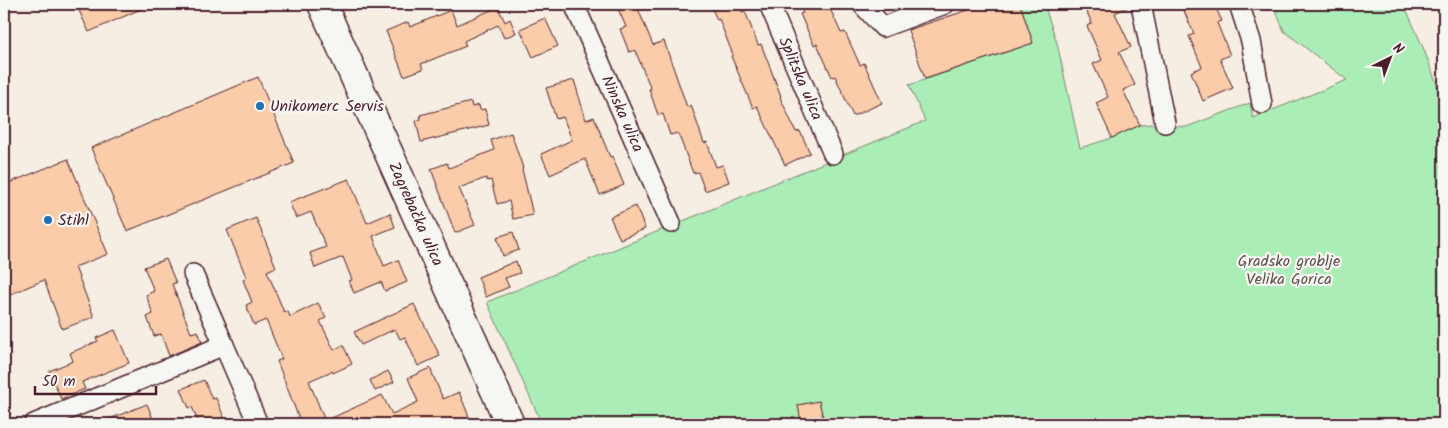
<svg xmlns="http://www.w3.org/2000/svg" width="1448" height="428" viewBox="0 0 1448 428" font-family="Kalam,sans-serif">
<rect width="100%" height="100%" fill="#f7eee3"/>
<filter id="ink" filterUnits="userSpaceOnUse"><feTurbulence type="fractalNoise" baseFrequency=".02" numOctaves="2"/><feDisplacementMap in="SourceGraphic" scale="10" xChannelSelector="R" yChannelSelector="G"/><feConvolveMatrix kernelMatrix="1 2 1 2 8 2 1 2 1" color-interpolation-filters="sRGB"/></filter>
<g filter="url(#ink)">
<!-- green -->
<path fill="#abedb7" stroke="#7a8671" d="M1020,4H1044L1057,43L1080,148L1112,138L1140,125L1152,124L1186,127L1250,103L1253,118L1347,80L1284,31L1273,4H1404L1425,52L1444,104V424H542L487,302L925,121L909,85L1033,43Z"/>
<!-- building -->
<path fill="#facca9" stroke="#4a1f2b" d="M76,4H152L89,32Z
M616,4H636L653,45L664,41L687,107L691,105L704,143L707,142L716,167L723,165L729,182L705,191L698,172L693,173L678,133L670,135L663,114L658,115L649,89H651L635,50L629,52L620,29L626,27Z
M710,4H738L742,12L745,11L758,45L761,44L781,96L780,97L796,132L800,131L810,153L785,165L757,106L753,108L731,56L733,55L719,19L717,20Z
M799,4H828L841,33L845,32L860,65L864,63L882,103L853,116L835,76L832,77L817,44L814,45L800,14L803,13Z
M986,4H1020L1033,43L925,79L908,30Z
M1083,4H1130V6L1115,13L1131,47L1119,52L1135,85L1123,90L1140,125L1112,138L1096,103L1108,97L1093,64L1102,60L1087,26L1092,23Z
M1181,4H1214L1222,21L1217,23L1230,55L1220,59L1233,88L1203,101L1191,72L1202,67L1189,36L1194,34Z
M498,7L505,22L510,19L516,33L504,38L498,25L464,41L466,46L421,64L423,69L404,76L386,31L408,22L410,27L451,10L457,25Z
M545,18L558,46L533,57L520,29Z
M258,77L294,163L127,231L91,148Z
M574,80L586,120L594,117L610,157L612,156L624,185L600,195L585,159L550,175L541,154L572,140L563,117L556,119L546,88Z
M471,102L472,107L479,105L480,110L485,109L489,125L421,142L416,121L421,119L420,115Z
M511,133L523,168L522,169L533,215L513,219L509,201L497,204L491,180L487,181L486,178L459,188L475,225L455,233L431,169L447,163L449,168L494,150L491,140Z
M68,159L108,254L75,267L94,317L62,329L44,280L4,297V185Z
M349,179L367,223L390,213L395,227L373,236L384,266L398,260L407,282L385,291L381,282L354,293L349,281L352,280L343,257L315,268L310,253L326,247L311,212L296,218L289,202Z
M636,206L645,229L620,239L610,217Z
M256,218L276,267L267,271L284,312L288,311L290,317L318,303L326,318L320,321L334,350L343,345L352,364L333,373L332,371L309,381L325,421L382,395L392,414L418,402L408,378L430,368L443,399L459,392L472,424H301L277,361L282,359L266,320L254,325L246,305L252,302L243,280L247,279L227,230Z
M513,232L519,250L503,256L497,237Z
M166,259L176,283L172,284L191,333L198,331L202,342L169,356L161,334L154,336L147,317L153,314L146,295L154,291L144,267Z
M516,261L520,273L505,278L509,287L486,297L478,277Z
M414,304L440,356L418,366L405,337L400,339L395,329L361,345L354,332Z
M115,330L129,363L82,382L85,389L61,399L49,371L73,361L70,353L98,341L96,338Z
M388,371L394,382L375,391L370,380Z
M204,380L212,399L216,398L226,422L219,424H199L192,407L189,408L181,389Z
M819,401L823,418L801,422L798,405Z
M147,404L155,424H97Z"/>
<g fill="none" stroke-linecap="round" stroke-linejoin="round">
<defs>
<g id="minor">
<path id="s1" d="M574,4L671,223"/>
<path id="s2" d="M769,4L833,154"/>
<path d="M862,4L883,27L945,4"/>
<path d="M1141,4L1165,123"/>
<path d="M1239,4L1251,41L1262,104"/>
<path d="M193,274L224,345"/>
<path d="M34,424L224,345L258,424"/>
</g>
<g id="secondary">
<path id="s3" d="M322,4L510,424"/>
</g>
</defs>
<!-- minor casing -->
<use href="#minor" stroke="#4a1f2b" stroke-width="22"/>
<!-- secondary casing -->
<use href="#secondary" stroke="#4a1f2b" stroke-width="31"/>
<!-- minor -->
<use href="#minor" stroke="#f6f6f2" stroke-width="19"/>
<!-- secondary -->
<use href="#secondary" stroke="#f6f6f2" stroke-width="28"/>
</g>
</g>
<!-- markers -->
<g fill="#1f6fb2" stroke="#f6f6f2" stroke-width="2">
<circle cx="260" cy="106" r="5"/>
<circle cx="48" cy="220" r="5"/>
</g>
<g text-anchor="middle" dominant-baseline="central" stroke-width="4.5" stroke-linejoin="round" paint-order="stroke">
<!-- street labels -->
<g font-size="16" fill="#4a1f2b" stroke="#f6f6f2">
<text stroke="none"><textPath href="#s2" startOffset="81">Splitska ulica</textPath></text>
<text stroke="none"><textPath href="#s1" startOffset="120">Ninska ulica</textPath></text>
<text stroke="none"><textPath href="#s3" startOffset="230">Zagrebačka ulica</textPath></text>
</g>
<!-- poi labels -->
<g font-size="16" fill="#4a1f2b" stroke="#f6f6f2" text-anchor="start">
<text x="270" y="106">Unikomerc Servis</text>
<text x="58" y="220">Stihl</text>
</g>
<!-- park labels -->
<g font-size="16" fill="#62524e" stroke="#f6f6f2">
<text x="1289" y="261">Gradsko groblje<tspan x="1289" dy="18">Velika Gorica</tspan></text>
</g>
</g>
<!-- margin -->
<rect width="1448" height="428" fill="none" stroke="#f6f6f2" stroke-width="20"/>
<rect x="10" y="10" width="1428" height="408" fill="none" stroke="#4a1f2b" stroke-width="2" filter="url(#ink)"/>
<!-- north arrow -->
<g transform="translate(1390 58) rotate(42)" stroke="#f6f6f2" stroke-width="4" paint-order="stroke">
<path d="M0-4L9 19L0 12L-9 19Z" fill="#4a1f2b"/>
<text y="-8" font-size="14" font-weight="bold" text-anchor="middle" fill="#4a1f2b">N</text>
</g>
<!-- scale -->
<path d="M35 386v8h121v-8" fill="none" stroke="#4a1f2b" stroke-width="2.5"/>
<text x="42" y="386" font-size="15" fill="#4a1f2b" stroke="#f6f6f2" stroke-width="4" paint-order="stroke">50 m</text>
</svg>
